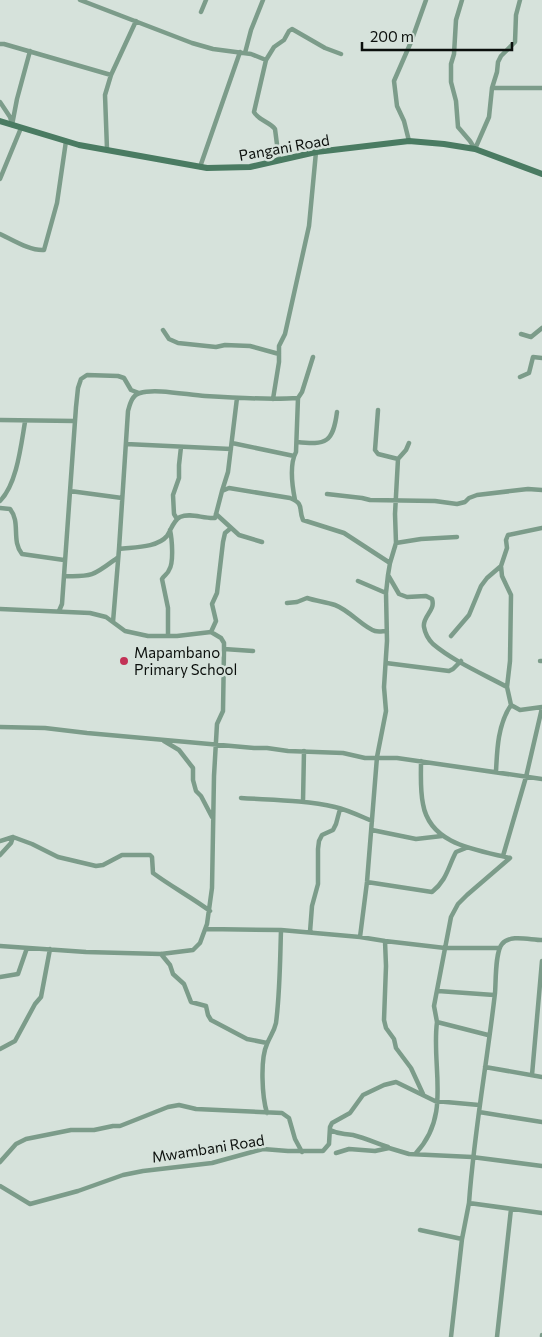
<svg xmlns="http://www.w3.org/2000/svg" width="542" height="1337" viewBox="0 0 542 1337" font-family="Commissioner,sans-serif">
<rect width="100%" height="100%" fill="#d6e2db"/>
<g fill="none" stroke-linecap="round" stroke-linejoin="round">
<!-- minor -->
<path stroke="#7c9c8a" stroke-width="4.5" d="M80,0L192,43L213,49L251,54L266,60
M462,0L456,20L454,54L451,64V82L456,101L458,127L470,141L475,149
M201,12L206,0
M0,44H4L111,75
M245,53L251,30L263,0
M492,88H542
M0,102L10,117L12,124
M12,125L17,99L30,51
M409,141L404,121L397,106L394,81L411,42L426,0
M107,149L105,95L111,75L136,21
M475,149L489,117L492,88L497,72L498,62L501,56L515,42L516,15L520,0
M279,160L275,129C270,122 258,120 254,112L266,60L274,47L284,40L289,31L292,29L325,48L341,54
M200,167L240,52
M0,179L21,128
M0,234C13,240 30,251 44,250L57,203L66,141
M163,330L169,339L178,343L216,347L225,345L250,346L279,354
M521,334L531,337L542,328
M520,377L529,373L533,357L542,358
M273,399L279,362V346L285,334L309,226L316,152
M378,410L375,450L378,454L398,459
M0,420L75,421
M297,442C326,445 333,443 337,412
M232,443L294,456
M409,443L406,450L398,459L395,514L396,543L390,563L388,575L399,594L407,597L426,596L432,599C436,611 422,616 424,627C425,633 429,640 433,644C453,661 483,674 507,687L511,705L520,710L542,707
M126,444L231,449
M70,491L122,498
M222,491L228,472L237,398
M327,494L362,498L370,500L435,501L457,504L465,502L469,498L477,495L528,489L542,490
M295,500C292,485 289,465 296,452L298,398L302,392L313,357
M0,501C17,484 21,445 25,422
M0,508L10,509C21,522 11,541 22,554L64,560
M216,514L239,535L262,542
M177,519L174,514L173,495L179,478V465L181,447
M396,543L421,539L457,537
M119,549C133,547 157,548 167,536C171,530 173,521 180,517C191,512 203,519 215,518L222,491L229,488L290,498C305,504 298,509 303,520L344,533L390,563
M501,566L502,576L511,595L510,661L507,687
M65,576C93,577 94,575 117,558
M358,581L386,593
M287,603L297,602L307,598C316,601 326,602 335,605C349,610 364,628 375,631C379,632 383,631 387,631
M0,609L90,613L106,617L125,631L148,636H177L211,632L221,638L224,643V649L223,711L217,724L214,776L212,888L207,924L200,943L193,950L161,954L86,952L0,946
M59,611L62,604L76,407L78,388L81,379L87,375L118,376L124,378L131,390L139,393
M113,622L119,549L128,411C130,404 132,395 140,393C155,388 188,395 205,396C236,398 267,400 298,398
M211,632L216,621L212,604L217,593L223,542L225,533L231,528
M168,635V608L162,579C164,575 168,574 169,570C174,563 172,539 170,530
M451,636L469,615L481,586L487,578L501,566L507,548L506,540L508,535L542,528
M224,649L253,651
M540,661H542
M386,663L449,671L453,669L461,661
M0,727L45,728L87,733L254,748H267L288,751L343,753L365,758H397L542,779
M164,741L179,750L193,768V780L196,791L201,796L212,817
M421,761C421,775 420,790 423,804C430,845 477,850 510,858
M496,772C497,749 498,724 511,705
M241,798C272,800 305,800 335,807C348,810 360,816 372,821
M303,802L304,751
M372,830L416,839L442,836
M0,841L13,837L32,844L58,857L96,866L103,865L122,855H150L152,857L153,873C172,887 191,897 210,911
M0,855L11,843L13,837
M503,856L526,777L542,708
M367,882L432,892C447,880 448,867 456,852L466,848
M206,929L281,930L360,937L385,941L445,948H499
M310,932L312,906L318,884V849L319,841L322,835L333,830L336,824L340,809
M360,937L367,882L377,757L386,711L384,687L387,641L386,593L388,575
M385,941L386,966L384,1020L386,1028L394,1039L396,1048L411,1068L423,1094
M161,954L170,965L173,974L184,984L191,1002L206,1006L208,1015L211,1020L247,1039L267,1043
M0,977L18,974L27,948
M438,991L494,995
M488,1035L437,1022L434,1006L451,917L458,904L467,895L510,858
M0,1049L15,1041L35,1004L41,997L50,949
M485,1067L542,1077
M532,1075L542,961
M479,1112L542,1122
M267,1113C262,1097 260,1059 267,1044C270,1036 274,1032 276,1023C280,992 280,961 281,930
M330,1130C340,1135 343,1133 353,1135C365,1138 376,1143 388,1147
M336,1153L349,1149L375,1151L389,1148L409,1154L472,1157L542,1166
M416,1153C452,1115 431,1067 437,1022
M0,1162L16,1144L26,1139L71,1130H94L113,1126H120L168,1107L179,1105L196,1109L282,1113L289,1118L295,1139L302,1152
M0,1186L30,1204L78,1191L123,1175L143,1171L212,1163L263,1149L288,1151H323L329,1144L330,1127L332,1123L350,1113L363,1095L384,1085L396,1082L435,1101L479,1105
M469,1203C474,1132 487,1063 495,993C496,982 495,952 502,944C510,934 530,940 542,940
M420,1230L462,1239
M451,1337L462,1239L469,1203L542,1213
M497,1337L511,1209
M542,1337V1335"/>
<!-- secondary -->
<path stroke="#4a7b62" stroke-width="6" d="M0,121L79,145L207,168L250,167L316,152L409,141L444,144L475,149L542,174"/>
</g>
<!-- markers -->
<circle fill="#c23256" stroke="#d6e2db" stroke-width="2" cx="124" cy="661" r="5"/>
<g text-anchor="middle" dominant-baseline="central" stroke-width="5" stroke-linejoin="round" paint-order="stroke">
<!-- street labels -->
<g font-size="15" fill="#0b0f0c" stroke="#d6e2db">
<text transform="translate(284 147) rotate(-10)">Pangani Road</text>
<text transform="translate(208 1148) rotate(-9)">Mwambani Road</text>
</g>
<!-- poi labels -->
<g font-size="15" fill="#0b0f0c" stroke="#d6e2db" text-anchor="start">
<text x="134" y="652">Mapambano<tspan x="134" dy="17">Primary School</tspan></text>
</g>
</g>
<!-- scale -->
<path d="M362 42v8h150v-8" fill="none" stroke="#0b0f0c" stroke-width="2.5"/>
<text x="370" y="42" font-size="15" fill="#0b0f0c" stroke="#d6e2db" stroke-width="4" paint-order="stroke">200 m</text>
</svg>
